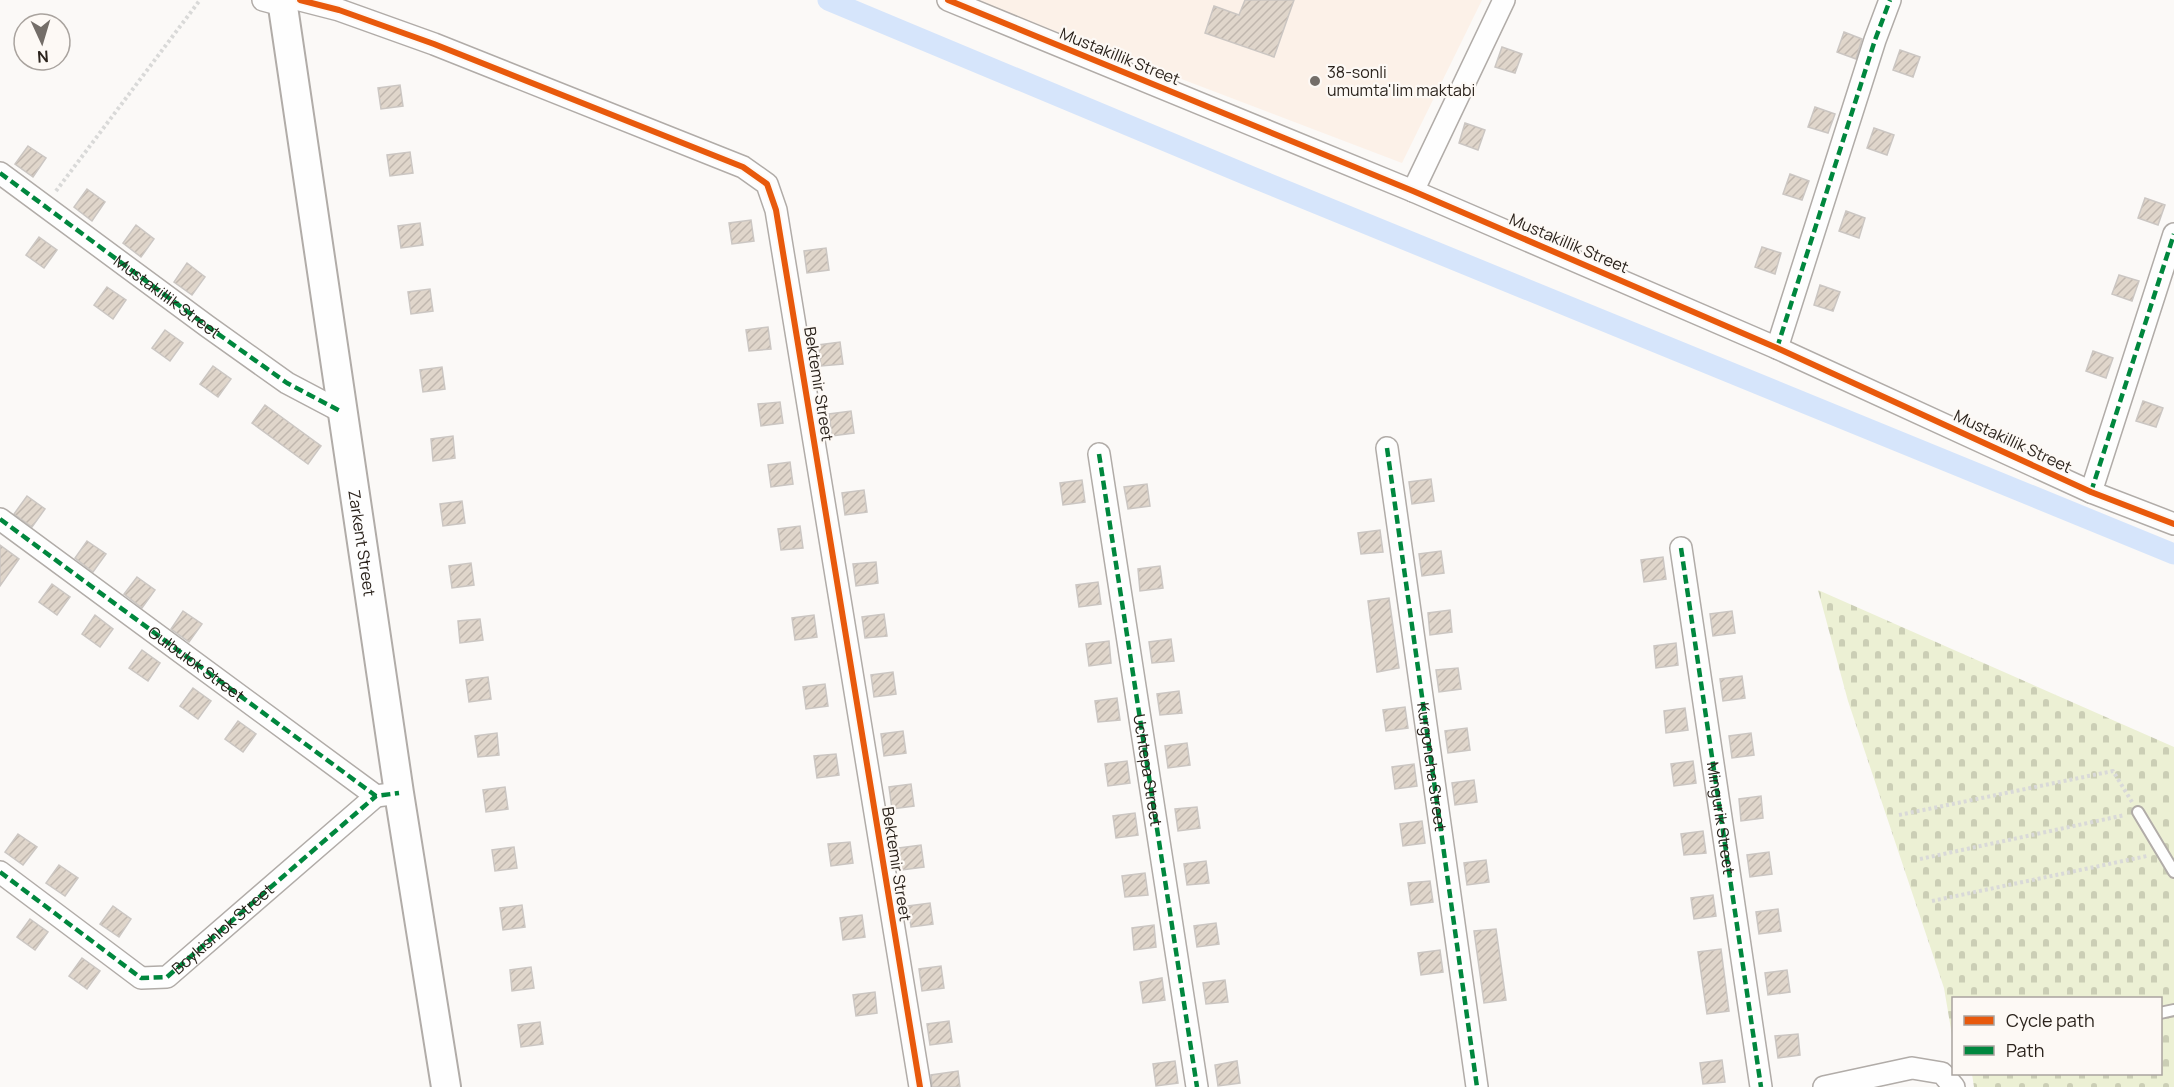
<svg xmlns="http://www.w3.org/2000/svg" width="2174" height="1087" viewBox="0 0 2174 1087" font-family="Manrope,sans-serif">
<defs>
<pattern id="cemetery-stones" width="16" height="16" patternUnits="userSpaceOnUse" patternTransform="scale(1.5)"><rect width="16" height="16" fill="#ecf0d4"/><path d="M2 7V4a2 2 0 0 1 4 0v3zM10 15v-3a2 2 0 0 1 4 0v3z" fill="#cbceb5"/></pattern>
<pattern id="building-hatch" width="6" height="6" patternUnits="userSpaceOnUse" patternTransform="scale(1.5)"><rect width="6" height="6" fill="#e0d6cb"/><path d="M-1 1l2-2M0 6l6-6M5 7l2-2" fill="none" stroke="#c0b7ae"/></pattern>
</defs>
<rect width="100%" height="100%" fill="#fbf9f7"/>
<!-- built -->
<path fill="#fcf1e8" d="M974,0H1482L1402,163Z"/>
<!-- cemetery -->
<path fill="url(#cemetery-stones)" d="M1818,590L2174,747V1087H1974L1972,1074H2160V998H1954L1953,1041L1944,988L1848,701Z"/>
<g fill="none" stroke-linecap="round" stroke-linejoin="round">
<!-- canal -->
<path stroke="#d6e5fb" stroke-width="21" d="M828,0L1252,177L2174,554"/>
</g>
<!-- building -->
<path fill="url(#building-hatch)" stroke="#cbc6c2" stroke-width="1.5" d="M1245,0H1294L1274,57L1205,33L1214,6L1239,15Z
M1844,32L1862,39L1856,59L1837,52Z
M1502,47L1522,54L1515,73L1495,67Z
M1900,50L1920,57L1913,77L1893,70Z
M400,85L403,106L381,109L378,88Z
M1815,107L1835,114L1828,133L1808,127Z
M1465,123L1485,130L1478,150L1459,143Z
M1874,128L1894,135L1887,155L1867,148Z
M28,146L46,158L33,177L15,164Z
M410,152L413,173L390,176L387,155Z
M1790,174L1809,181L1802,200L1783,194Z
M87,189L105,202L92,221L74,207Z
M2145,198L2165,205L2158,225L2138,218Z
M1846,211L1865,218L1859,238L1839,231Z
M751,220L754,241L732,244L729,223Z
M420,223L423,245L401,248L398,226Z
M136,225L154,239L141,257L123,243Z
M39,237L57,250L44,268L26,255Z
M1762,247L1781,253L1775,274L1755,267Z
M826,248L829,270L807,273L804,251Z
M187,263L205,277L192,295L174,282Z
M2119,275L2139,281L2132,301L2112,294Z
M1820,285L1840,292L1833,311L1814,305Z
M107,287L126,300L113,319L94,305Z
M430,289L433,311L411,314L408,292Z
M768,327L771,349L749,351L746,330Z
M165,330L183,343L170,361L152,348Z
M840,342L843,364L821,366L818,345Z
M2093,351L2113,358L2106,378L2086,371Z
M213,366L231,379L218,397L200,384Z
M442,367L445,389L423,392L420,370Z
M2143,401L2163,408L2156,427L2136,421Z
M780,402L783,423L761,426L758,404Z
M265,405L321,446L308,464L252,423Z
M851,411L854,433L832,436L829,414Z
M453,436L455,458L433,461L431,439Z
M790,462L793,484L771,487L768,465Z
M1431,479L1434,501L1412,504L1409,482Z
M1082,480L1085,502L1063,505L1060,483Z
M1147,484L1150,506L1128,509L1124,487Z
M864,490L867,512L845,515L842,493Z
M27,496L45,509L32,527L14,514Z
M462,501L465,523L443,526L440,504Z
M800,526L803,548L781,550L778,529Z
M1380,530L1383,552L1361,554L1358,533Z
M87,541L106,554L93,572L75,558Z
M0,545L19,559L0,586Z
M1441,551L1444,573L1422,576L1419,554Z
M1663,557L1666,579L1644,582L1641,560Z
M876,562L878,583L856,586L853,564Z
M471,563L474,585L452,588L449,566Z
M1160,566L1163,588L1140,591L1138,569Z
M137,577L155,590L142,608L124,594Z
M1098,582L1101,604L1079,607L1076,585Z
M52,584L70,597L57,615L39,602Z
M1389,598L1399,668L1377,672L1368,601Z
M1450,610L1452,632L1430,635L1428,613Z
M183,611L202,624L189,642L171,629Z
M1732,611L1735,633L1713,636L1710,614Z
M884,614L887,636L865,638L862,617Z
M95,615L113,629L100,647L82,634Z
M814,615L817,637L795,640L792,618Z
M480,619L483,640L460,643L458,621Z
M1171,639L1174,661L1152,663L1149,642Z
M1109,641L1111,663L1089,666L1086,644Z
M1676,643L1678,665L1656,668L1654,646Z
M142,650L160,663L148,681L129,668Z
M1458,668L1461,689L1439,692L1436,670Z
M893,672L896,694L874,697L871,675Z
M1742,676L1745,698L1723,701L1720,679Z
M488,677L491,699L469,702L466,680Z
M825,684L828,706L806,709L803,687Z
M193,688L211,701L198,719L180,706Z
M1179,691L1182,713L1160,715L1157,694Z
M1117,698L1120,720L1098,722L1095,701Z
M1405,707L1408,728L1386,731L1383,710Z
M1685,708L1688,730L1666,733L1664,711Z
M238,721L256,734L243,752L225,739Z
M1467,728L1470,750L1448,753L1445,731Z
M903,731L906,753L884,756L881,734Z
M497,733L499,755L478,757L475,736Z
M1751,733L1754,755L1732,758L1729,736Z
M1187,743L1190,765L1168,768L1165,746Z
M836,754L839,775L817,778L814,756Z
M1127,761L1130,783L1108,786L1105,764Z
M1693,761L1696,783L1674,786L1671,764Z
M1414,764L1417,786L1395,789L1392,767Z
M1474,780L1477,802L1455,805L1452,783Z
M911,784L914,806L892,809L889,787Z
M505,787L508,809L486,812L483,790Z
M1761,796L1763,818L1741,821L1739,799Z
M1197,807L1200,828L1178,831L1175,809Z
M1135,813L1138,835L1116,838L1113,816Z
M1422,821L1425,843L1403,846L1400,824Z
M1703,831L1706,853L1684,855L1681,834Z
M18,834L37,847L23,865L5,852Z
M850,842L853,863L831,866L828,844Z
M921,845L924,867L902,870L899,848Z
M514,847L517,868L495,871L492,850Z
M1769,852L1772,874L1750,877L1747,855Z
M1486,860L1489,882L1467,885L1464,863Z
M1206,861L1209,883L1187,885L1184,864Z
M59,865L78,878L65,896L46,883Z
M1145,873L1148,895L1125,897L1122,876Z
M1430,881L1433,902L1411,905L1408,883Z
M1713,895L1716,916L1694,919L1691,898Z
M930,903L933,924L911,927L908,906Z
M522,905L525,927L503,930L500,908Z
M113,906L131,919L119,937L100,924Z
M1778,909L1781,931L1759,934L1756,912Z
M862,915L865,937L843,940L840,918Z
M30,919L48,932L35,950L17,937Z
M1216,923L1219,944L1197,947L1194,926Z
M1154,925L1156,947L1134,950L1132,928Z
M1496,929L1506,1000L1484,1003L1474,931Z
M1721,949L1729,1011L1707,1014L1698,952Z
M1440,950L1443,972L1421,975L1418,953Z
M82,958L100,971L87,989L69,976Z
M941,966L944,988L922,991L919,969Z
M531,967L534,988L512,991L510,970Z
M1787,970L1790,992L1768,995L1765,973Z
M1162,978L1165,1000L1143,1003L1140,982Z
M1225,980L1228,1002L1206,1004L1203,983Z
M875,992L877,1013L856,1016L853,995Z
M949,1021L952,1042L930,1045L927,1024Z
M540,1022L543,1044L521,1047L518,1025Z
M1798,1034L1800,1055L1778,1058L1775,1036Z
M1722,1060L1725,1082L1703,1084L1700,1063Z
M1175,1061L1178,1083L1156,1086L1153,1064Z
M1237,1061L1240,1083L1218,1086L1215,1065Z
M958,1071L960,1087H932L931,1075Z"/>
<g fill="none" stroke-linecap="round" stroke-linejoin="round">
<defs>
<path id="service" d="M2138,812L2174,872
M2160,1013L2174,1010"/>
<g id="minor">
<path d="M263,0L282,5"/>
<path d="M300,0L339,10L434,44L743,167L767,184L776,210L920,1087"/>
<path d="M948,0L1413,191L1777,348L2091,492L2174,524"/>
<path d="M0,173L207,326L287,383L342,412"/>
<path d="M1413,191L1504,0"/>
<path d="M1777,348L1875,40L1890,0"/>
<path d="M1387,448L1477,1087"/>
<path d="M1099,454L1197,1087"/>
<path d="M2091,492L2174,234"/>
<path d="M0,519L376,796L399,793"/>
<path id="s1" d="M1681,548L1761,1087"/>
<path id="s2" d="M0,872L141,978L167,977L376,796"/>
<path d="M1824,1087L1912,1068L1942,1073L1954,1087"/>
</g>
<g id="secondary">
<path id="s3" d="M282,0L399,793L446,1087"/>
</g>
</defs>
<!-- service casing -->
<use href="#service" stroke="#b1aca8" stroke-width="14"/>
<!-- minor casing -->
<use href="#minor" stroke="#b1aca8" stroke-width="24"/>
<!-- secondary casing -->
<use href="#secondary" stroke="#b1aca8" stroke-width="32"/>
<!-- path -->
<path stroke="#d9d9d8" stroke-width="4" stroke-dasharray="3 3" stroke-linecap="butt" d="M56,191L200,0
M1899,815L2113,771L2132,802
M1920,859L2125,815
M1932,901L2147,856"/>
<!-- service -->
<use href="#service" stroke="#fefefe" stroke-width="10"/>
<!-- minor -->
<use href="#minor" stroke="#fefefe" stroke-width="21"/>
<!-- secondary -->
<use href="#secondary" stroke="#fefefe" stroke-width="28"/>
<!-- quiet -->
<g stroke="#00873e" stroke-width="4.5" stroke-dasharray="9 4.5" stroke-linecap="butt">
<path id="s4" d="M0,173L207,326L287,383L342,412"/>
<path d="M1777,348L1875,40L1890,0"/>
<path id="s5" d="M1387,448L1477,1087"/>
<path id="s6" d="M1099,454L1197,1087"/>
<path d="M2091,492L2174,234"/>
<path id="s7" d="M0,519L376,796L399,793"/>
<path d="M1681,548L1761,1087"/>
<path d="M0,872L141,978L167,977L376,796"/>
</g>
<defs>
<path id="cycleway" d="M300,0L339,10L434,44L743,167L767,184L776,210L920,1087
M948,0L1413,191L1777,348L2091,492L2174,524"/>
</defs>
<!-- cycleway casing -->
<use href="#cycleway" stroke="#fdf9f5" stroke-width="10"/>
<!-- cycleway -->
<use href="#cycleway" stroke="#e8590c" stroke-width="6"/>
</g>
<!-- markers -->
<circle fill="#746e69" stroke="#fdf9f5" stroke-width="2" cx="1315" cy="81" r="6"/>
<g text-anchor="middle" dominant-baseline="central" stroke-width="4.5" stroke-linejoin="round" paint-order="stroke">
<!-- street labels -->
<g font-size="16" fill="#2b231c" stroke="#fdf9f5">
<text transform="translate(1120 56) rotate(22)">Mustakillik Street</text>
<text transform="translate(1569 243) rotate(23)">Mustakillik Street</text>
<text stroke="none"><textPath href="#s4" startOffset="208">Mustakillik Street</textPath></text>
<text transform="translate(819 384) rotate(81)">Bektemir Street</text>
<text transform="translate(2013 441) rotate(25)">Mustakillik Street</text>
<text stroke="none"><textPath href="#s3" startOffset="549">Zarkent Street</textPath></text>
<text stroke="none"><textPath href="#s7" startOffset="244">Gulbulok Street</textPath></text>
<text stroke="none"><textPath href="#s5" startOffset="322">Kurgoncha Street</textPath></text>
<text stroke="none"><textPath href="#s6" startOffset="320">Uchtepa Street</textPath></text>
<text stroke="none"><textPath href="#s1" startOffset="273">Mingurik Street</textPath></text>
<text transform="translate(897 864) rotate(81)">Bektemir Street</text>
<text stroke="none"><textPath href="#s2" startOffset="276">Boykishlok Street</textPath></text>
</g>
<!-- poi labels -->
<g font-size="16" fill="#2b231c" stroke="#fdf9f5" text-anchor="start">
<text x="1327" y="72">38-sonli<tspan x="1327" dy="18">umumta'lim maktabi</tspan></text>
</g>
</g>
<!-- legend -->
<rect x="1952" y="997" width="210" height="78" fill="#fdf9f5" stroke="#a9a39e" stroke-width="1.5"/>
<rect x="1964" y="1016" width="30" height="9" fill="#e8590c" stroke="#a9a39e" stroke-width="1.5"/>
<text x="2006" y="1027" font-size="18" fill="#2b231c">Cycle path</text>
<rect x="1964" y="1046" width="30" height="9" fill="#00873e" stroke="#a9a39e" stroke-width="1.5"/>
<text x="2006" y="1057" font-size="18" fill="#2b231c">Path</text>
<!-- north arrow -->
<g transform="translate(42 42) rotate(176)"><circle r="28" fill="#fdf9f5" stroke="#a9a39e" stroke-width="1.5"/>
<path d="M0-4.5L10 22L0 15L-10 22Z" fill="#746e69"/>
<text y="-9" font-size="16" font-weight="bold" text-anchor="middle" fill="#2b231c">N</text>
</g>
</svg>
